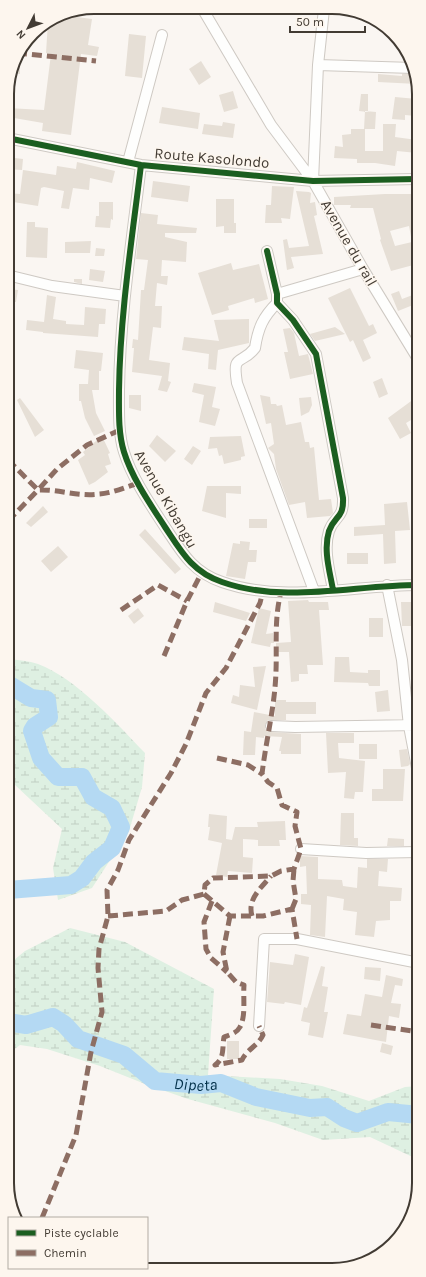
<svg xmlns="http://www.w3.org/2000/svg" width="426" height="1277" viewBox="0 0 426 1277" font-family="Karla,sans-serif">
<defs>
<pattern id="wetland-marsh" width="20" height="14" patternUnits="userSpaceOnUse"><rect width="20" height="14" fill="#def0e2"/><path d="M1 5h8M5 5V1M11 12h8M15 12V8" fill="none" stroke="#c0cfc2"/></pattern>
</defs>
<rect width="100%" height="100%" fill="#faf6f2"/>
<!-- wetland -->
<path fill="url(#wetland-marsh)" d="M8,659C18,660 29,661 38,664C76,678 117,724 145,753L142,787L129,831L92,888L58,900L53,868L62,829L15,785L8,781Z
M70,928L125,942L214,989L208,1075L280,1079L322,1086L369,1101L405,1087L419,1086V1160L370,1137L323,1140L275,1123L188,1099L145,1084L100,1066L47,1049L20,1045L9,1053L8,965L25,951Z"/>
<g fill="none" stroke-linecap="round" stroke-linejoin="round">
<!-- river -->
<g stroke="#b4d9f3" stroke-width="18">
<path d="M8,684L31,698L47,700L49,717L35,726L32,731L41,758L58,777H82L93,797L112,808L121,827L112,848L94,862L82,878L71,885L8,890"/>
<path id="s1" d="M8,1022L26,1025L53,1017L64,1024L78,1039L124,1055L155,1081L201,1085L221,1083L256,1097L310,1108L327,1107L344,1118L357,1123L388,1112L419,1115"/>
</g>
</g>
<!-- building -->
<path fill="#e6dfd6" fill-rule="evenodd" d="M69,12V16L92,19L88,45L99,47L97,56L81,54L71,135L42,131L43,123L14,118L11,132H7V108L44,110L51,54L46,53L48,22L61,14Z
M129,34L146,36L142,78L125,76Z
M201,61L211,77L199,85L189,69Z
M14,64L20,65V74L11,73Z
M378,74L402,76V74H416L417,84L378,82Z
M233,91L238,108L224,112L219,95Z
M361,94H368V112L359,111Z
M395,97L417,99L416,116L405,115V120L392,119Z
M162,107L200,113L198,129L159,123Z
M365,111L376,112L375,129H364Z
M223,122L235,124L233,138L202,134L204,124L222,126Z
M383,124H396L395,137L417,140V153L397,151L395,166L375,163H357V159L334,158L335,146L343,147L342,135L351,134V129H365V151H383Z
M7,157L23,159L22,170L7,169Z
M77,162L115,171L112,183L90,178L89,190L73,188L69,209L61,208L64,191L44,187L41,188L38,206L7,201V193L20,194L23,170L56,175L57,166L76,169Z
M153,181L190,186L188,202L151,197Z
M272,186L294,187L290,219L281,218L282,223H265L266,205H271Z
M296,191L309,192L311,193L310,203L315,202L317,215L314,216L323,254L291,257L294,268L287,270L283,240L287,239L289,248L309,246Z
M385,194H417V202H415L417,216L418,250L413,251L417,264L391,271L380,240L381,239L373,208H350L351,205H334V197ZM409,226L412,242L395,246L390,231Z
M216,199H234V223H236V233H224V226L216,227Z
M99,202H113V220L111,219L110,228L95,227L96,216H99Z
M141,213L158,215L157,224L197,228L196,233H165V237L187,242L186,262L162,260L161,276H168L167,285L157,283L155,306H162L161,328L153,327L149,360L170,363L168,381L171,382L167,392L158,390L162,376L132,372L134,348H132L133,339L138,340L141,290H144L148,260L136,259Z
M27,222H35V227L48,228L47,258L26,257Z
M91,241L90,253H65V242Z
M96,248L105,249L104,256H95Z
M231,263L233,270L259,264L268,299L255,303L254,298L228,306L229,310L212,315L198,273Z
M90,269L105,271L103,282L89,280Z
M74,279H82V284L74,282Z
M350,288L369,326L373,324L377,333L363,340L371,358L363,362L353,340L350,342L328,298Z
M7,289L18,290L16,302L7,301Z
M399,291L402,299L418,293V303L398,311L391,294Z
M47,295L56,297L53,319L66,321V324L84,325L85,307L106,309L105,324H99L98,337L43,333V332L26,330L27,320L44,322Z
M249,319V343L218,350L216,370L208,369L209,354L182,350L184,337L219,341L214,320Z
M335,327L345,334L315,341L310,334Z
M290,328L294,333L299,356L308,354L313,374L290,379L284,352H288L283,329Z
M76,350L103,353L101,371H99V390H92L96,413L105,431L94,436L85,418L81,401H79V384H88L89,370L74,368Z
M382,378L388,394L379,398L373,382Z
M194,383L216,387L212,407L220,409L215,426L199,422L204,395L192,392Z
M129,395H141V411L129,408Z
M260,395L270,397L271,404H276L277,406L282,405L286,425L301,422L305,442H309L310,448L314,447L319,500L331,499L333,513L330,516L307,518L305,502L289,505L276,469L274,454L268,448L274,444L271,423L266,424Z
M418,396V416L406,423L411,433L400,439L388,418Z
M311,397L312,405L309,412L301,416L299,398Z
M20,398L44,430L35,437L17,400Z
M157,435L176,451L165,462L149,446Z
M102,436L110,453L108,454L111,464L105,466L108,472L95,482L89,485L78,460L85,455L83,452Z
M241,436L245,456L241,457V460L224,464L222,455L219,456L217,448L208,449L210,437Z
M193,446L201,451L192,465L184,459Z
M207,486H241V494L226,493V518L202,511Z
M407,502L410,530L395,531L396,563L384,564L383,534L354,536V527L385,525L384,504Z
M43,506L48,512L31,527L26,523Z
M249,519H267V528H249Z
M145,529L181,569L175,574L139,535Z
M240,541L250,542L249,550H257L256,562H248L245,579L226,576L233,543L240,544Z
M58,546L68,557L51,572L41,561Z
M347,553H368V564H347Z
M308,600L309,602H328L329,610H319L323,665H307L308,674H299V681L291,682L289,652H276V643L291,642L288,601Z
M215,602L250,613L246,621L213,612Z
M401,602H418V626H402Z
M138,608L144,616L134,624L128,616Z
M259,608L271,611L266,634L273,633L274,643H271L270,647L251,643Z
M369,618H383V637H369Z
M335,657H349L350,672L368,673V670H380V686H369L368,683L334,682Z
M266,666L257,710L231,703L233,695L239,697L240,685L255,687L253,667Z
M388,690L390,711L377,712L375,692Z
M275,700H286V702H316V714H286V720H268L265,725V729L270,732L301,734V754H281V751H279L282,737L264,736V738L256,737L255,755H243L244,731L251,732L254,712L275,716Z
M326,733H354V743H338L339,758L365,761L363,792H355L354,799L344,798L346,772L328,773Z
M359,744H377V759H359Z
M407,749L410,764L408,766L401,767L399,750Z
M383,769H405L403,801H372V789H383Z
M341,813H354V838H358V846L340,845Z
M209,814L227,816L226,839L232,840L235,827H258L257,822L285,821L286,840H279L280,846H258V840L243,839V857L253,858L252,873L228,871L227,877L216,875L222,843L208,840L210,827H208Z
M388,838L404,839V846H387Z
M300,856L318,857V879L342,880L343,886L357,888L358,867L367,868V859H388L387,872L379,871L378,886L402,888L401,901H390V920L376,921L374,937L355,935L357,912L343,910L344,899L327,896L325,937L310,935L311,905L301,904V894H307L306,866L300,867Z
M295,954L309,957L301,1005L285,1002L284,1004L267,1002L270,962L293,965Z
M321,966L325,967L322,986L328,987L324,1012H328L323,1038L308,1035L310,1023L301,1021L304,1007L307,1008Z
M365,967L381,968L380,981L364,979Z
M386,975L403,979L402,986L395,985L391,1003L401,1004L399,1018L389,1016L386,1042L343,1034L347,1014L361,1016L365,994L382,997Z
M227,1041H239V1059H227Z
M382,1043L393,1046L391,1055L380,1052Z"/>
<g fill="none" stroke-linecap="round" stroke-linejoin="round">
<defs>
<path id="minor" d="M202,8L271,125L313,181L363,269L418,359
M318,65L413,68
M7,138L141,165L313,181L417,179
M128,162L162,35
M141,165C132,239 120,315 119,390C119,410 118,433 124,452C132,478 150,504 165,527C181,551 192,572 222,582C284,604 354,585 418,585
M313,181L318,65L324,9
M267,251L277,294V303L293,320L316,354L343,498C344,519 334,516 329,531C323,550 330,572 333,590
M7,275L52,286L125,296
M277,294L363,269
M277,303C263,317 258,328 255,348C241,366 232,352 237,383L314,591
M387,585L402,660L409,726L418,773
M271,726L295,727L418,725
M301,849L366,853L418,852
M259,1026L264,939H297L419,963"/>
</defs>
<!-- minor casing -->
<use href="#minor" stroke="#cec9c3" stroke-width="12"/>
<!-- minor -->
<use href="#minor" stroke="#fefefd" stroke-width="10"/>
<!-- quiet -->
<path stroke="#8d6e63" stroke-width="5" stroke-dasharray="10 5" stroke-linecap="butt" d="M17,53L96,61
M8,460L38,490L57,469L87,445L120,430
M8,521L38,490C58,489 79,497 99,494C113,493 126,487 138,483
M121,610L158,585L187,601
M164,656L187,601L202,572
M217,758L248,765L262,774
M204,894L230,916H263L292,909L297,939
M212,901L204,922L206,949L211,958L227,972
M292,909L296,899L293,881L294,869
M108,916L166,911L182,900L204,894L205,885L213,878L271,876L281,871L294,869L301,849L295,826L297,812L282,805L277,788L268,782L262,774C266,740 275,706 276,671C277,644 274,619 281,592
M230,916L223,952L227,972L236,982L244,985C243,998 246,1016 240,1027C237,1033 229,1035 224,1037C222,1048 225,1058 215,1065L242,1060C247,1049 258,1046 263,1035L259,1026
M252,916C247,899 261,888 271,876
M371,1025L419,1032
M42,1218L76,1135L91,1052L102,1012L98,968L99,949L108,916L107,890L118,870L129,840L171,773L186,744L206,693L226,668L260,603L263,591"/>
<defs>
<path id="cycleway" d="M7,138L141,165L313,181L417,179
M141,165C132,239 120,315 119,390C119,410 118,433 124,452C132,478 150,504 165,527C181,551 192,572 222,582C284,604 354,585 418,585
M267,251L277,294V303L293,320L316,354L343,498C344,519 334,516 329,531C323,550 330,572 333,590"/>
</defs>
<!-- cycleway casing -->
<use href="#cycleway" stroke="#fdf6ee" stroke-width="8"/>
<!-- cycleway -->
<use href="#cycleway" stroke="#1b5e20" stroke-width="6"/>
</g>
<g text-anchor="middle" dominant-baseline="central" stroke-width="3" stroke-linejoin="round" paint-order="stroke">
<!-- street labels -->
<g font-size="15" fill="#423b33" stroke="#fdf6ee">
<text transform="translate(212 158) rotate(5)">Route Kasolondo</text>
<text transform="translate(349 243) rotate(60)">Avenue du rail</text>
<text transform="translate(166 499) rotate(60)">Avenue Kibangu</text>
</g>
<!-- water labels -->
<g font-size="16" font-style="italic" fill="#012f48" stroke="#fdf6ee">
<text stroke="none"><textPath href="#s1" startOffset="210">Dipeta</textPath></text>
</g>
</g>
<!-- crop -->
<path d="M0 0H426V1277H0ZM94 14H332A80 80 0 0 1 412 94V1183A80 80 0 0 1 332 1263H94A80 80 0 0 1 14 1183V94A80 80 0 0 1 94 14Z" fill="#fdf6ee" fill-rule="evenodd"/>
<path fill="none" stroke="#423b33" stroke-width="2" d="M94 14H332A80 80 0 0 1 412 94V1183A80 80 0 0 1 332 1263H94A80 80 0 0 1 14 1183V94A80 80 0 0 1 94 14Z"/>
<!-- legend -->
<rect x="8" y="1217" width="140" height="52" fill="#fdf6ee" stroke="#b2aba3"/>
<rect x="16" y="1230" width="20" height="6" fill="#1b5e20" stroke="#b2aba3"/>
<text x="44" y="1237" font-size="12" fill="#423b33">Piste cyclable</text>
<rect x="16" y="1250" width="20" height="6" fill="#8d6e63" stroke="#b2aba3"/>
<text x="44" y="1257" font-size="12" fill="#423b33">Chemin</text>
<!-- north arrow -->
<g transform="translate(28 28) rotate(228)" stroke="#fdf6ee" stroke-width="3" paint-order="stroke">
<path d="M0-3L7 15L0 10L-7 15Z" fill="#423b33"/>
<text y="-6" font-size="11" font-weight="bold" text-anchor="middle" fill="#423b33">N</text>
</g>
<!-- scale -->
<path d="M290 26v6h75v-6" fill="none" stroke="#423b33" stroke-width="2"/>
<text x="296" y="26" font-size="12" fill="#423b33" stroke="#fdf6ee" stroke-width="3" paint-order="stroke">50 m</text>
</svg>
